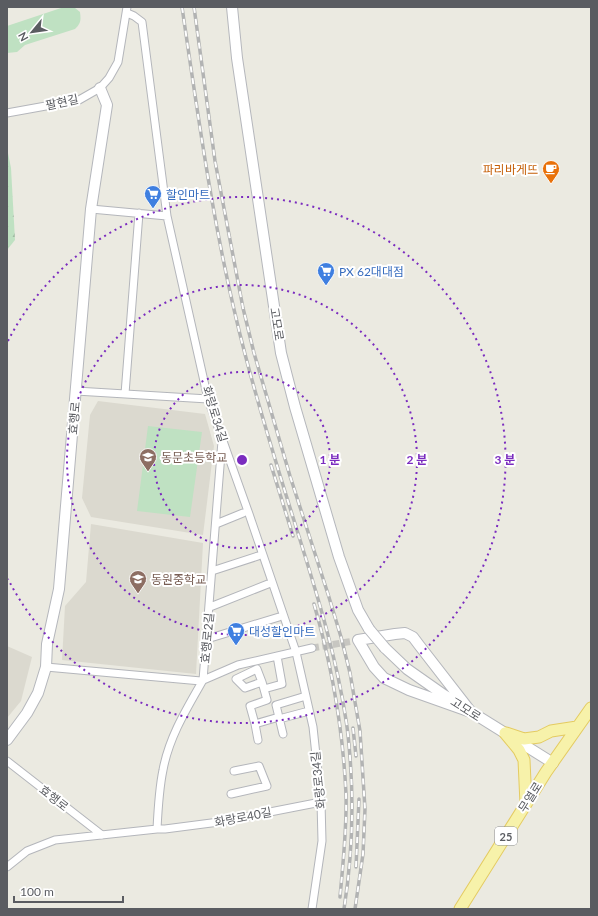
<svg xmlns="http://www.w3.org/2000/svg" width="598" height="916" viewBox="0 0 598 916" font-family="Lato,'Noto Sans KR',sans-serif">
<defs>
<pattern id="forest-firs" width="22" height="20" patternUnits="userSpaceOnUse"><rect width="22" height="20" fill="#bfe1c2"/><path d="M5 1l3.5 6h-7zM16 11l3.5 6h-7z" fill="#9ebaa1"/></pattern>
</defs>
<rect width="100%" height="100%" fill="#ebeae1"/>
<!-- education -->
<path fill="#dbd9cf" d="M98,401L205,414L214,446L203,535L91,517L82,498L90,415Z
M91,524L203,543L196,674L62,660L65,606L86,582Z
M7,646L32,657L21,701L7,718Z"/>
<!-- forest -->
<path fill="url(#forest-firs)" d="M7,148L11,168L15,240L7,250Z"/>
<!-- pitch -->
<path fill="#bfe1c2" d="M64,7L75,8L80,12C81,20 81,23 75,29L25,45L17,52L7,53V26Z
M148,426L202,432L190,517L137,511Z"/>
<g fill="none" stroke-linecap="round" stroke-linejoin="round">
<!-- street-tunnel -->
<path stroke="#c7c6c1" stroke-width="7" stroke-dasharray="7 3.5" stroke-linecap="butt" d="M312,648L354,641"/>
<defs>
<path id="street" d="M127,13L134,16L142,22L167,216L208,399L249,514L296,652L313,727L321,802L322,841L312,909
M7,113L79,100L100,88L109,78L118,62L127,7
M91,209L167,216
M76,391L208,399
M125,394L139,213
M216,524L243,513
M212,571L258,556
M210,607L268,584
M207,639L279,617
M46,667L201,681L238,665L312,648
M264,689L282,684L277,656
M279,719L309,711
M255,724L250,706L267,700L262,682L245,688L236,679L257,669L262,682
M283,734L276,705L306,696
M258,740L255,724L279,717
M7,761L102,835
M231,794L267,786L259,766L234,771
M157,829C158,809 159,789 163,770C169,737 187,708 203,680L222,441
M7,867L27,851L55,840L157,829H165L219,822L321,802"/>
<path id="secondary" d="M232,7L237,58L281,353L295,407L339,557L358,610L369,629
M405,633L413,637L419,645L471,712L409,690L384,678L374,667L358,640L395,634Z
M385,648L407,669L444,695L553,763
M7,740L27,713L38,693L46,667L47,644L59,589L91,209L107,105L100,88"/>
<path id="primary" d="M505,733L519,750L524,760L526,804
M506,733L524,739L539,737L551,731L577,727
M460,909L546,772L591,708"/>
</defs>
<!-- street casing -->
<use href="#street" stroke="#b4b6bb" stroke-width="9"/>
<!-- secondary casing -->
<use href="#secondary" stroke="#b5b7bc" stroke-width="12"/>
<!-- primary casing -->
<use href="#primary" stroke="#e4cb61" stroke-width="13"/>
<!-- street -->
<use href="#street" stroke="#fff" stroke-width="7"/>
<!-- secondary -->
<use href="#secondary" stroke="#fff" stroke-width="10"/>
<!-- primary -->
<use href="#primary" stroke="#f7f2aa" stroke-width="11"/>
<defs>
<path id="rail" d="M182,7C199,123 215,240 245,354C260,412 278,469 296,527C316,591 336,654 346,720C348,732 349,744 350,757C354,808 352,858 344,909
M194,7L215,161L243,308L254,353L290,476L328,594L341,637L350,673L360,731L365,809L363,854L355,909
M271,465L293,536
M314,604C332,666 343,730 346,794C347,828 343,863 340,897
M353,728L356,756
M356,867L359,799"/>
</defs>
<!-- rail casing -->
<use href="#rail" stroke="#b2b3b3" stroke-width="3.5"/>
<!-- rail -->
<use href="#rail" stroke="#fff" stroke-width="2" stroke-dasharray="6" stroke-linecap="butt"/>
<defs>
<path id="secondary-bridge" d="M369,629L385,648"/>
</defs>
<!-- secondary-bridge casing -->
<use href="#secondary-bridge" stroke="#b5b7bc" stroke-width="12" stroke-linecap="butt"/>
<!-- secondary-bridge -->
<use href="#secondary-bridge" stroke="#fff" stroke-width="10"/>
</g>
<!-- distance rings -->
<g fill="none" stroke="#7b2cbf" stroke-width="2" stroke-dasharray="2 4">
<circle cx="242" cy="460" r="88"/>
<circle cx="242" cy="460" r="175"/>
<path d="M8 341A263 263 0 1 1 8 579"/>
</g>
<!-- icons -->
<defs>
<symbol id="cafe-pin" viewBox="-11 -11 22 30"><path d="M0 17L-7.5 6A9.5 9.5 0 1 1 7.5 6Z" fill="#e8710a" stroke="#fff"/><path d="M-5.5-4.5H6V0H3Q3 3.5 0 3.5H-2.5Q-5.5 3.5-5.5 0ZM3-3.2v2h1.7v-2ZM-6 4.5H4V6H-6Z" fill="#fff"/></symbol>
<symbol id="supermarket-pin" viewBox="-11 -11 22 30"><path d="M0 17L-7.5 6A9.5 9.5 0 1 1 7.5 6Z" fill="#3f7fe0" stroke="#fff"/><path d="M-6-5.5h2.5l.6 2H6L4.5 2H-2.5L-4.4-4H-6ZM-1.5 3.2a1.3 1.3 0 1 0 .1 0ZM3 3.2a1.3 1.3 0 1 0 .1 0Z" fill="#fff"/></symbol>
<symbol id="school-pin" viewBox="-11 -11 22 30"><path d="M0 17L-7.5 6A9.5 9.5 0 1 1 7.5 6Z" fill="#8d6e63" stroke="#fff"/><path d="M0-5L7-2L0 1L-7-2ZM-4 1L0 2.5L4 1V4Q0 6-4 4Z" fill="#fff"/></symbol>
</defs>
<g fill-rule="evenodd">
<use href="#cafe-pin" x="541" y="159" width="20" height="27"/>
<use href="#supermarket-pin" x="143" y="184" width="20" height="27"/>
<use href="#supermarket-pin" x="316" y="261" width="20" height="27"/>
<use href="#school-pin" x="138" y="447" width="20" height="27"/>
<use href="#school-pin" x="128" y="569" width="20" height="27"/>
<use href="#supermarket-pin" x="226" y="621" width="20" height="27"/>
</g>
<g text-anchor="middle" dominant-baseline="central" stroke-width="4" stroke-linejoin="round" paint-order="stroke">
<!-- shield labels -->
<rect fill="#fff" stroke="#8c8d90" stroke-width="1" x="495" y="827" width="22" height="18" rx="3"/>
<g font-size="11" font-weight="bold" fill="#5a5c61">
<text x="506" y="836">25</text>
</g>
<!-- street labels -->
<g font-size="12" fill="#5a5c61" stroke="#fff">
<text transform="translate(62 102) rotate(-13)">팔현길</text>
<text transform="translate(277 324) rotate(81)">고모로</text>
<text transform="translate(215 414) rotate(73)">화랑로34길</text>
<text transform="translate(74 418) rotate(-85)">효행로</text>
<text transform="translate(207 638) rotate(-85)">효행로2길</text>
<text transform="translate(466 709) rotate(32)">고모로</text>
<text transform="translate(318 780) rotate(-96)">화랑로34길</text>
<text transform="translate(530 797) rotate(-58)">무열로</text>
<text transform="translate(54 798) rotate(38)">효행로</text>
<text transform="translate(243 817) rotate(-11)">화랑로40길</text>
</g>
<!-- food labels -->
<g font-size="12" fill="#c56008" stroke="#fff" text-anchor="end">
<text x="538" y="169">파리바게뜨</text>
</g>
<!-- shop labels -->
<g font-size="12" fill="#366cbe" stroke="#fff" text-anchor="start">
<text x="166" y="194">할인마트</text>
<text x="339" y="271">PX 62대대점</text>
<text x="249" y="631">대성할인마트</text>
</g>
<!-- education labels -->
<g font-size="12" fill="#785e54" stroke="#fff" text-anchor="start">
<text x="161" y="457">동문초등학교</text>
<text x="151" y="579">동원중학교</text>
</g>
</g>
<circle cx="242" cy="460" r="6" fill="#7b2cbf" stroke="#fff" stroke-width="2"/>
<g font-size="12" text-anchor="middle" font-weight="bold" fill="#7b2cbf" stroke="#fff" stroke-width="4" stroke-linejoin="round" paint-order="stroke">
<text x="330" y="464">1 분</text>
<text x="417" y="464">2 분</text>
<text x="505" y="464">3 분</text>
</g>
<!-- border -->
<rect width="598" height="916" fill="none" stroke="#5a5c61" stroke-width="16"/>
<!-- north arrow -->
<g transform="translate(32 32) rotate(241)" stroke="#ffffff" stroke-width="3" paint-order="stroke">
<path d="M0-3L7 15L0 10L-7 15Z" fill="#5a5c61"/>
<text y="-6" font-size="11" font-weight="bold" text-anchor="middle" fill="#5a5c61">N</text>
</g>
<!-- scale -->
<path d="M14 896v6h109v-6" fill="none" stroke="#5a5c61" stroke-width="2"/>
<text x="20" y="896" font-size="12" fill="#5a5c61" stroke="#ffffff" stroke-width="3" paint-order="stroke">100 m</text>
</svg>
